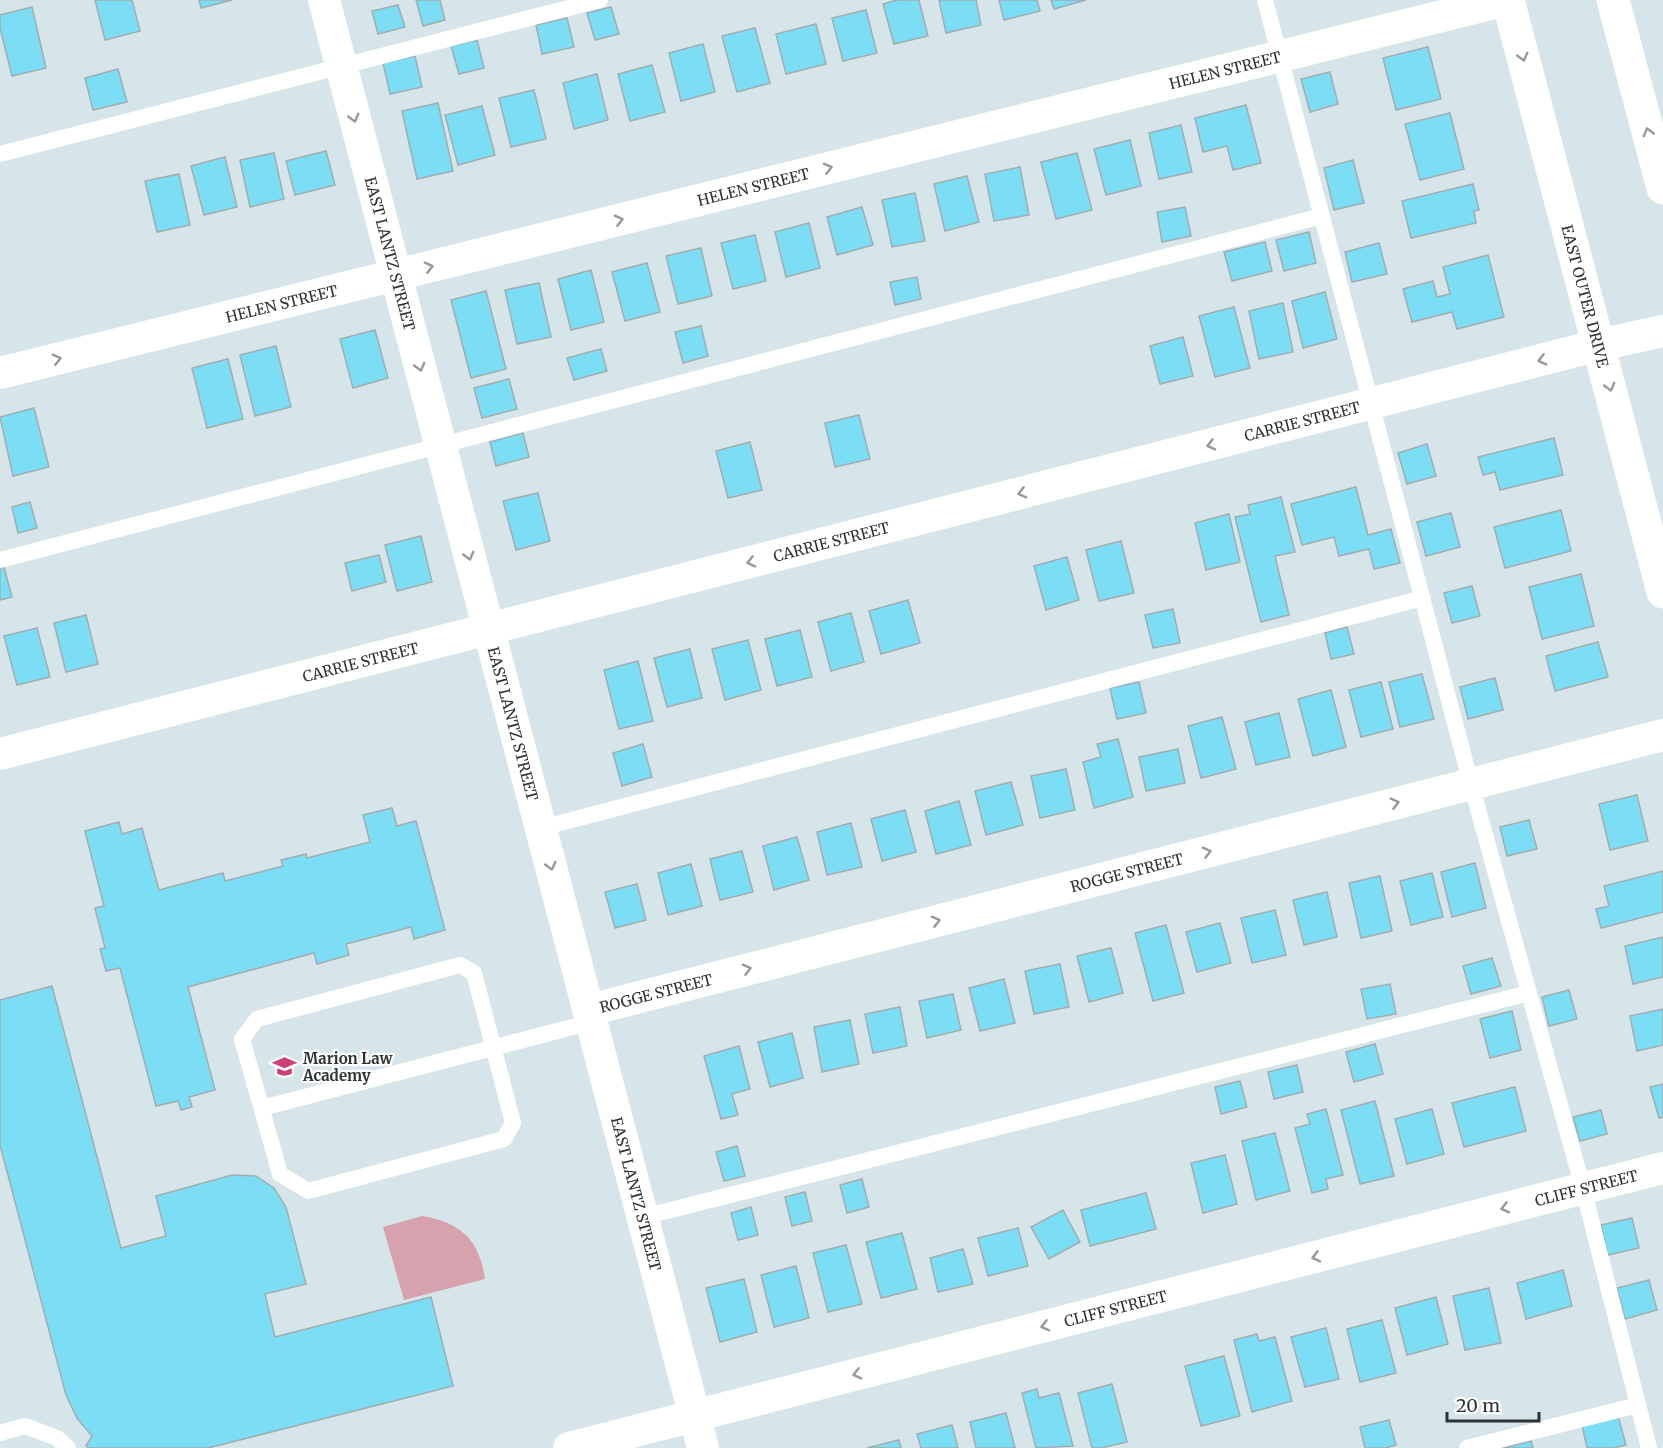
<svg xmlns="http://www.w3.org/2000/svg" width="1663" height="1448" viewBox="0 0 1663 1448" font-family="Merriweather,serif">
<rect width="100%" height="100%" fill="#d6e5e9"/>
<!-- green -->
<path fill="#d6a2ae" d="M422,1216C461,1223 479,1239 485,1279L404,1300L383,1227Z"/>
<!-- building -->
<path fill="#7cdef4" stroke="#a0aeb2" stroke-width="1.5" d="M95,0H132L140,31L105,40Z
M199,0H232L201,8Z
M416,0H440L445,20L423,26Z
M897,0H919L928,36L894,44L883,4Z
M939,0H976L981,25L946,33Z
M999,0H1037L1040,11L1004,20Z
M1051,0H1086L1054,9Z
M398,5L405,27L378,34L372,11Z
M32,7L46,68L12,76L0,28V15Z
M611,7L619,34L595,40L587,13Z
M866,10L877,53L843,61L832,18Z
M567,18L574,47L542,54L536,25Z
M816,24L826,64L786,74L776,34Z
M755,28L770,83L737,92L722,36Z
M477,40L484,68L459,74L451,46Z
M703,44L715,92L681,101L669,53Z
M1428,47L1441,99L1396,110L1383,58Z
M415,56L422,87L390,94L383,63Z
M652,65L665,112L630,121L618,74Z
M118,69L127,102L93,110L85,78Z
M1330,72L1338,104L1310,112L1301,79Z
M597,74L608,120L574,129L563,83Z
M534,90L546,139L511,147L499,98Z
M438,103L453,171L417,179L402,111Z
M1246,105L1261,163L1233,170L1227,146L1203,152L1195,118Z
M482,106L495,155L458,165L445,115Z
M1450,113L1464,169L1420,180L1405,124Z
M1181,125L1192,172L1159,179L1149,133Z
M1130,140L1141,186L1106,195L1094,149Z
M326,151L335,185L295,195L286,161Z
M274,153L284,199L250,207L240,160Z
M1077,153L1092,210L1056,219L1041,162Z
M225,157L237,207L204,215L191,166Z
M1353,160L1364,203L1334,210L1324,168Z
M1020,167L1029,215L994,221L985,174Z
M179,174L190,225L157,232L145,181Z
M967,176L979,222L945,231L934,184Z
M1473,184L1479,210L1474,211L1476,223L1411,238L1402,201Z
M915,193L925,241L892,247L882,200Z
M862,207L873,245L837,255L827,217Z
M1185,207L1191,236L1162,242L1157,212Z
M809,223L820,268L786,277L775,232Z
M1309,232L1316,263L1284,271L1276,240Z
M755,235L766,281L733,289L721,243Z
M1265,242L1272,271L1232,281L1224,252Z
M1379,243L1387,274L1352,282L1345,252Z
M701,248L712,296L678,304L666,256Z
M1488,255L1504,317L1457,329L1452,312L1412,322L1403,289L1433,281L1437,297L1450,294L1443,267Z
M647,263L660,312L625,321L612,272Z
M591,270L604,322L571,330L558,279Z
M917,277L921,299L895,305L890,282Z
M539,283L551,337L517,344L505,290Z
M486,291L506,369L471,378L451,300Z
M1325,292L1337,339L1303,348L1292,301Z
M1283,303L1293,352L1259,359L1249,311Z
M1234,307L1250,368L1215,377L1199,316Z
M701,326L708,356L683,363L675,332Z
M375,330L388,378L353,388L340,339Z
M1183,337L1193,376L1160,384L1150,346Z
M276,346L291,407L255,416L240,355Z
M601,349L607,371L574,380L567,358Z
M228,359L243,419L207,428L192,368Z
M509,379L517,409L482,418L474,388Z
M34,408L49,467L13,476L0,417Z
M859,415L870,459L835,467L825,423Z
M523,433L529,457L496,466L490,442Z
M1554,438L1563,475L1500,490L1495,472L1483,475L1478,457Z
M750,442L762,490L728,498L716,451Z
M1427,444L1436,476L1407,484L1398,453Z
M1356,487L1368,535L1391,529L1400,563L1374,569L1369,549L1339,556L1334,537L1302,545L1291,504Z
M538,493L550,541L516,550L503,501Z
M1281,497L1295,552L1275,556L1289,615L1261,622L1235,517L1250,514L1248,505Z
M30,502L37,528L18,533L12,507Z
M1561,510L1571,551L1505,568L1494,527Z
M1451,513L1460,547L1426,556L1417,522Z
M1229,514L1240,562L1206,570L1195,523Z
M421,536L432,582L397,591L385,545Z
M1121,541L1134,593L1099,601L1086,550Z
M379,555L386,582L352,591L345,563Z
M1067,557L1079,600L1046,610L1034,566Z
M4,567L12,597L0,600V568Z
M1581,574L1594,626L1542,639L1529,587Z
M1472,586L1480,616L1452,623L1444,593Z
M908,600L920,643L881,654L869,611Z
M1173,609L1180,643L1153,648L1145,615Z
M851,613L864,662L831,671L818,622Z
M86,615L98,664L66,672L54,623Z
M1347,627L1354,654L1331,659L1325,633Z
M37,628L50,677L17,685L4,636Z
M800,630L812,677L777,686L765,639Z
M748,640L761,690L725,700L712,649Z
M1598,642L1608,677L1555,691L1546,656Z
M690,649L702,698L667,707L654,658Z
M638,661L653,721L619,729L604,670Z
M1422,674L1434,719L1400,727L1389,682Z
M1495,678L1503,710L1468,719L1460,687Z
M1139,682L1146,713L1117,719L1110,688Z
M1381,682L1393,729L1361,737L1349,690Z
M1331,690L1346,747L1313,756L1298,699Z
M1279,713L1290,757L1256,765L1245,722Z
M1222,717L1236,769L1201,778L1188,726Z
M1118,739L1133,797L1094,808L1083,762L1101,757L1097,744Z
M643,744L652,777L622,786L613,753Z
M1178,749L1185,783L1146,791L1139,757Z
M1066,769L1075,810L1040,818L1031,776Z
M1011,782L1023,825L986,835L975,791Z
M1637,795L1648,841L1610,850L1599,804Z
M959,801L971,845L936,854L925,811Z
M392,808L397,826L416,821L445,930L414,939L411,927L346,944L349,955L317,964L314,953L188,987L215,1090L189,1097L192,1107L181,1110L178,1101L156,1106L120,968L106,971L100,949L105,948L95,908L104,906L85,831L119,822L122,834L142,828L159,890L223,873L225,881L283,866L281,860L306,854L307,858L370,842L363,815Z
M905,810L916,852L882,861L871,819Z
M1529,820L1537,849L1507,856L1500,827Z
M851,823L862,867L827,875L817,832Z
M797,837L809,880L774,890L763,846Z
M742,851L753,892L720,900L710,859Z
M1475,863L1486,908L1452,917L1441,872Z
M691,864L702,906L668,915L658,873Z
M1663,871V912L1601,928L1596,909L1609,906L1604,886Z
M1432,873L1443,917L1411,925L1400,881Z
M1380,876L1392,931L1361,938L1349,883Z
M637,884L646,920L615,928L605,892Z
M1327,892L1337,937L1304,945L1293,900Z
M1275,910L1286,955L1252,963L1241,918Z
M1220,923L1231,963L1197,972L1186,932Z
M1166,925L1184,993L1153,1001L1135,933Z
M1663,937V977L1633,984L1625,946Z
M1111,948L1123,993L1089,1002L1077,956Z
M1492,958L1501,986L1471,994L1463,966Z
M1060,964L1069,1007L1034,1014L1025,971Z
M1004,979L1015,1023L980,1031L969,988Z
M1390,984L1396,1014L1367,1019L1361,989Z
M52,986L121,1248L166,1236L156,1196L232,1175L256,1176L274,1188L286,1207L306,1284L265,1294L275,1337L431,1297L453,1386L208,1448H89L86,1446L92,1436L77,1418L66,1395L0,1145V1000Z
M1569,990L1577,1019L1549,1026L1542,997Z
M953,994L961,1030L927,1038L919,1001Z
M900,1007L907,1046L873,1053L865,1014Z
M1663,1009V1045L1637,1051L1630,1016Z
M1512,1011L1521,1050L1490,1058L1480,1019Z
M850,1020L859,1064L822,1072L814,1027Z
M792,1033L803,1078L770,1087L758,1042Z
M1375,1044L1383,1074L1354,1082L1346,1052Z
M739,1046L750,1089L732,1094L738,1115L721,1119L704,1056Z
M1297,1065L1303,1092L1274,1099L1268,1072Z
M1240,1081L1247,1107L1221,1114L1215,1087Z
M1663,1084V1117L1659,1118L1650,1087Z
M1515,1087L1526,1131L1464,1147L1452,1103Z
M1375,1101L1394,1176L1360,1184L1341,1110Z
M1326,1109L1343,1175L1326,1179L1328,1189L1312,1193L1295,1128L1310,1124L1307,1114Z
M1432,1109L1444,1154L1407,1164L1395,1119Z
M1601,1110L1607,1134L1580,1141L1573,1117Z
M1275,1133L1290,1191L1256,1200L1242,1141Z
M737,1146L745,1176L724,1181L716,1152Z
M1225,1155L1237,1204L1203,1213L1191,1163Z
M862,1179L869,1207L847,1213L840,1185Z
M805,1192L812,1221L792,1226L785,1197Z
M1146,1193L1156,1229L1090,1246L1081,1210Z
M751,1207L758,1235L738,1240L731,1213Z
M1063,1210L1080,1242L1049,1259L1031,1227Z
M1632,1218L1639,1248L1608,1255L1601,1225Z
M1018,1228L1028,1266L988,1276L978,1238Z
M902,1233L917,1289L881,1298L866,1242Z
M846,1245L862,1304L828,1312L813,1253Z
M963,1249L973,1284L938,1292L930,1258Z
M796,1266L809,1318L774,1327L761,1275Z
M1563,1270L1572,1306L1526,1319L1517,1283Z
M744,1279L757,1332L720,1342L706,1288Z
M1649,1280L1657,1310L1625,1319L1617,1288Z
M1489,1288L1501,1343L1465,1350L1453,1296Z
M1436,1297L1448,1344L1407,1355L1395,1308Z
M1382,1320L1396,1373L1360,1382L1347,1329Z
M1326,1328L1339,1379L1305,1387L1291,1337Z
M1257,1334L1259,1341L1275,1337L1292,1401L1252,1412L1234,1340Z
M1224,1356L1240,1416L1201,1426L1185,1366Z
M1112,1384L1127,1442L1101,1448H1092L1078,1393Z
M1037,1389L1039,1398L1059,1393L1073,1446L1036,1448L1022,1393Z
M1006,1413L1015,1448H976L970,1422Z
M1618,1416L1626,1445L1613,1448H1587L1582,1425Z
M1389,1420L1396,1445L1386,1448H1365L1360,1427Z
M952,1425L958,1448H921L917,1434Z
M899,1440L901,1448H867Z
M1531,1441L1533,1448H1503Z"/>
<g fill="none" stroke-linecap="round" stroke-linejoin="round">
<!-- service -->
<path stroke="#fff" stroke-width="16" d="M1265,0L1471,784L1583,1188L1649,1448
M0,154L600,0
M0,560L1322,216
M541,828L1423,598
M460,965L474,973L513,1123L504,1139L308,1191L280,1174L242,1039L257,1019Z
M262,1108L592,1022
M643,1217L1529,993
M0,1433L25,1426L57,1438L68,1448
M1467,1448L1638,1405"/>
<!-- minor -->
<g stroke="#fff" stroke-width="32">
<path id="s1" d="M324,0L703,1448"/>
<path id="s2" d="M0,373L1507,0"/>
<path id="s3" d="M0,754L1599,345L1663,331"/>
<path id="s4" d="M589,1010L1663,735"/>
<path id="s5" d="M569,1448L1663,1168"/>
</g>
<!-- secondary -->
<g stroke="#fff" stroke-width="33">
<path id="s6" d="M1508,0L1663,592"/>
<path d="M1613,0L1663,188"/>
</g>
</g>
<!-- one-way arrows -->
<defs><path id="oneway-chevron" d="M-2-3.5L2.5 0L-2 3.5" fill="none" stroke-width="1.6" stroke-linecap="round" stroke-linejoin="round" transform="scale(1.5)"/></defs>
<g stroke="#96999a">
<use href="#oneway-chevron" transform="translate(1523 57) rotate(75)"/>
<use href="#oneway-chevron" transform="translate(354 118) rotate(75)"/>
<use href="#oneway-chevron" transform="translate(1648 132) rotate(-105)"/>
<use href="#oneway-chevron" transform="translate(828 168) rotate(-14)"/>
<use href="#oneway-chevron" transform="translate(619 220) rotate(-14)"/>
<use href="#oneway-chevron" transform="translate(429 267) rotate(-14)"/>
<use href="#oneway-chevron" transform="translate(57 359) rotate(-14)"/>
<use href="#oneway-chevron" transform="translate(1542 360) rotate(166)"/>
<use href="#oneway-chevron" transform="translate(420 367) rotate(75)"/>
<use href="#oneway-chevron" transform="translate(1610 387) rotate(75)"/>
<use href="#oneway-chevron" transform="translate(1211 445) rotate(166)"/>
<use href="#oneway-chevron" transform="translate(1022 493) rotate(166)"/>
<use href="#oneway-chevron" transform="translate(469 556) rotate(75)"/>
<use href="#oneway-chevron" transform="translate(751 562) rotate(166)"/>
<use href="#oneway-chevron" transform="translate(1395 803) rotate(-14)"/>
<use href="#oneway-chevron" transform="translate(1207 852) rotate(-14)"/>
<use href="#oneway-chevron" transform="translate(551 866) rotate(75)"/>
<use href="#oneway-chevron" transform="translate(936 921) rotate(-14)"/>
<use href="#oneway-chevron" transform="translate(747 969) rotate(-14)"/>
<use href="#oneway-chevron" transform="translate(1505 1208) rotate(166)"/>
<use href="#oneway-chevron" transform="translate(1316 1257) rotate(166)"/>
<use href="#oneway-chevron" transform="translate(1045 1326) rotate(166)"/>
<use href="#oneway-chevron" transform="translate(857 1374) rotate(166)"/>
</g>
<!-- icons -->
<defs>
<symbol id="school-bare" viewBox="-9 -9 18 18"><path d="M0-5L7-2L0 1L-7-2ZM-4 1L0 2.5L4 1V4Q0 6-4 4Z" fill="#cc4073" stroke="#fff" stroke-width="2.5" paint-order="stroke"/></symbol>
</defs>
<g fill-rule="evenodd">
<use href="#school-bare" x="268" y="1050" width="33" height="33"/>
</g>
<g text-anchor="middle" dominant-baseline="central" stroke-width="4.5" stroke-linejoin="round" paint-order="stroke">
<!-- street labels -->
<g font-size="15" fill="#2d3334" stroke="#fff">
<text stroke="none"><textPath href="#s2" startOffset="1262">HELEN STREET</textPath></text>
<text stroke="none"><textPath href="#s2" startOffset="776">HELEN STREET</textPath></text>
<text stroke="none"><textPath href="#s1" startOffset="262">EAST LANTZ STREET</textPath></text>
<text stroke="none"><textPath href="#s6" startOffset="306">EAST OUTER DRIVE</textPath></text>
<text stroke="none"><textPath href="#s2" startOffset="290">HELEN STREET</textPath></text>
<text stroke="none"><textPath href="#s3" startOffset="1344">CARRIE STREET</textPath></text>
<text stroke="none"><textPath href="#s3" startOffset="858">CARRIE STREET</textPath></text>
<text stroke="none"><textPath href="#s3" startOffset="372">CARRIE STREET</textPath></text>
<text stroke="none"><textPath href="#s1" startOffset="748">EAST LANTZ STREET</textPath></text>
<text stroke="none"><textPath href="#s4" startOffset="555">ROGGE STREET</textPath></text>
<text stroke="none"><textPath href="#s4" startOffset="69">ROGGE STREET</textPath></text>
<text stroke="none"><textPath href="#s5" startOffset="1050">CLIFF STREET</textPath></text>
<text stroke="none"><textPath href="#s1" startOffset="1234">EAST LANTZ STREET</textPath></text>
<text stroke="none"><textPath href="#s5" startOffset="564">CLIFF STREET</textPath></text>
</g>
<!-- poi labels -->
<g font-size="15" font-weight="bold" fill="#2d3334" stroke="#fff" text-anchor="start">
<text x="303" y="1058">Marion Law<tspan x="303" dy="17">Academy</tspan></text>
</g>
</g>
<!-- scale -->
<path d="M1447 1412v9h92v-9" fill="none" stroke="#2d3334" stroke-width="3"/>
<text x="1456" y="1412" font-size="18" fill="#2d3334" stroke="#ffffff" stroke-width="4.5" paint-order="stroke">20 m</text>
</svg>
